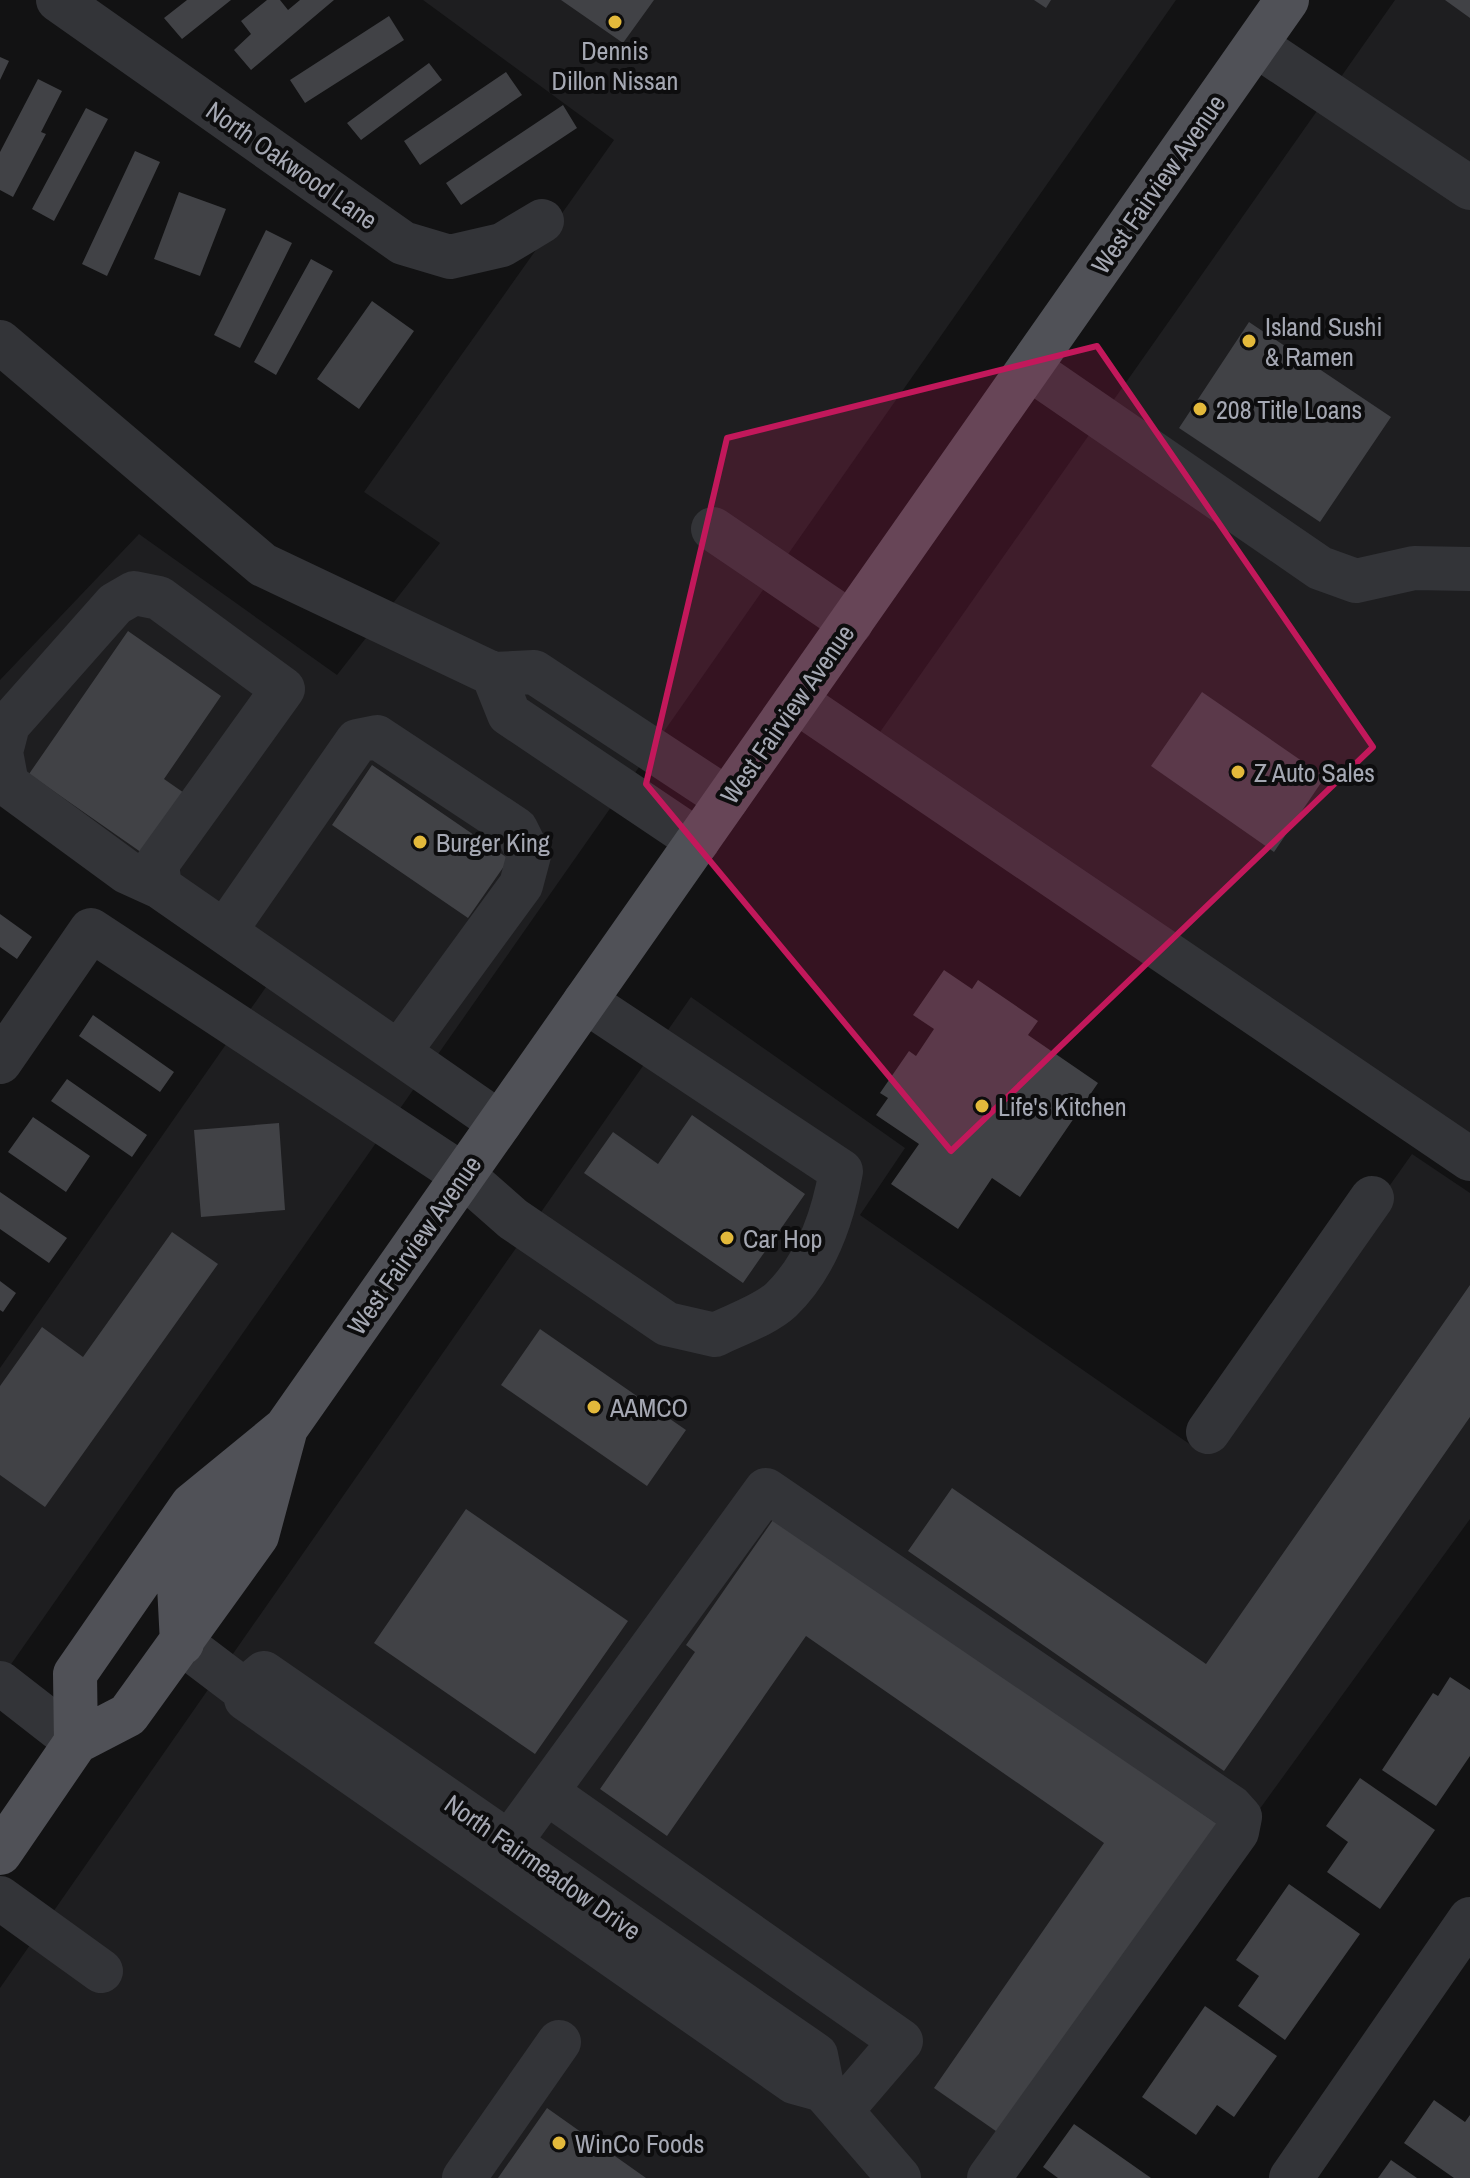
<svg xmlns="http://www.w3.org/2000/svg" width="1470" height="2178" viewBox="0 0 1470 2178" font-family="'Archivo Narrow',sans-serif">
<rect width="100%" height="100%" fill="#121213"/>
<!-- built -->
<path fill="#1e1e20" d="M423,0H1176L0,1680V1368L266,987L0,802V680L139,534L337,675L440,543L364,492L614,140Z
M1395,0H1470V1139L880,732Z
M691,997L905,1148L860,1215L1201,1452L1412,1154L1470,1193V1519L992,2178H0V1988Z"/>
<!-- building -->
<path fill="#414246" d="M187,0H231L182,39L164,18Z
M267,0H280L288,10L300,0H334L251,70L234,50L251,34L241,21Z
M561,0H654L623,43Z
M1034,0H1051L1046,8Z
M1445,0H1470V18Z
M389,16L404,40L305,103L290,80Z
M0,57L9,61L0,80Z
M429,63L442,80L361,140L347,123Z
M506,72L522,95L420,165L404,141Z
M38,79L62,91L41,132L46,134L13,197L0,190V152Z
M563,105L577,128L461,205L446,183Z
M86,108L108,119L54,221L32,209Z
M135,151L160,162L107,276L82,264Z
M179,192L226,209L200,276L154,259Z
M266,230L292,243L240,348L214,335Z
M311,259L333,271L276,375L254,362Z
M372,301L414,331L359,409L317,379Z
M1249,322L1391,417L1320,522L1179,428Z
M128,631L221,696L164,779L187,795L145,855L29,774Z
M1202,692L1325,777L1274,852L1151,766Z
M372,765L509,859L468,918L332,825Z
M0,914L32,937L17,959L0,947Z
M944,970L972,989L978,980L1038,1021L1028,1035L1098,1083L1020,1197L992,1178L958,1229L891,1184L919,1144L876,1115L888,1098L880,1093L909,1051L916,1056L934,1029L913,1015Z
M93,1015L174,1072L160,1092L79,1036Z
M67,1079L147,1135L132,1157L51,1101Z
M692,1115L805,1194L743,1283L584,1173L613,1132L658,1164Z
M33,1117L90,1156L66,1192L8,1152Z
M279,1123L285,1210L201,1217L194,1130Z
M0,1192L67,1238L49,1263L0,1229Z
M172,1232L218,1264L45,1507L0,1475V1386L42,1327L83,1357Z
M0,1281L16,1293L3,1312L0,1310Z
M1470,1285V1417L1224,1771L908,1551L952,1488L1206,1664Z
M540,1329L686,1430L647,1486L501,1385Z
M466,1509L628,1621L535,1754L374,1643Z
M775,1517L1219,1825L1003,2136L934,2088L1104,1843L806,1636L667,1836L600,1789L695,1652L686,1645Z
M1450,1677L1470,1690V1756L1436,1806L1382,1770L1433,1693L1438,1696Z
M1360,1778L1435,1830L1380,1909L1327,1872L1348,1842L1326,1826Z
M1289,1884L1360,1934L1285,2040L1238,2006L1259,1976L1236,1960Z
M1205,2006L1277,2056L1234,2117L1217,2105L1196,2135L1142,2097Z
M1434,2100L1465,2122L1470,2115V2178H1454L1404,2143Z
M547,2108L646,2178H498Z
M1074,2124L1151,2178H1058L1043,2167Z
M1391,2160L1417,2178H1378Z"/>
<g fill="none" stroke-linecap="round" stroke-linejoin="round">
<!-- minor -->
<path stroke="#333438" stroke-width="44" d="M58,0L403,243L450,257L502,245L542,221
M1256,45L1470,188
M0,342L263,565L493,674L534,672L727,799
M1029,368L1320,568L1356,581L1414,568L1470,569
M713,529L851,623
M493,674L509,714L698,841
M796,701L1470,1159
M160,887L127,872L7,784L1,752L8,725L115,604L134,593L159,598L283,689L157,864L160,887L500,1123
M225,931L357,741L377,737L516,829L529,855L521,885L399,1052
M0,1062L91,930L463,1175L513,1219L667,1324L715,1335C735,1325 765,1315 781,1300C816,1266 833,1217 841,1171L585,1001
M1208,1432L1372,1198
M182,1643L244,1690L246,1699L794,2082L823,2090
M0,1683L76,1742
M244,1690L264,1673L816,2055L823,2090L899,2178
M546,1792L901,2041L841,2111
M509,1843L766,1490L1231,1807L1240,1817L1237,1832L989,2178
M0,1898L101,1971
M464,2178L559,2042
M1291,2178L1470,1919"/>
<!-- major -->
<path stroke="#505157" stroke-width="44" d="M182,1643L179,1585L257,1470
M76,1742L75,1674L192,1505L286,1428L1287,0
M0,1853L76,1742L128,1715L257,1536L286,1428"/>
</g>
<!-- marked area -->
<path fill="#c2185b" fill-opacity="0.2" stroke="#c2185b" stroke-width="6" stroke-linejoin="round" d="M1097,346L1373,747L951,1151L646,784L727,438Z"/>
<!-- markers -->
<g fill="#e3b93b" stroke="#0d0d0e" stroke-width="3">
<circle cx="615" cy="22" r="8"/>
<circle cx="1249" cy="341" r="8"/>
<circle cx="1200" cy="409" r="8"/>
<circle cx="1238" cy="772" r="8"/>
<circle cx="420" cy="842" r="8"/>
<circle cx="982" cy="1106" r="8"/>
<circle cx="727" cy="1238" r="8"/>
<circle cx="594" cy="1407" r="8"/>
<circle cx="559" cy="2143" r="8"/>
</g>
<g text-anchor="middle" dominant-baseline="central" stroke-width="8" stroke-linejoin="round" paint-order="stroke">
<!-- poi labels -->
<g font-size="26" fill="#a5a8b3" stroke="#0d0d0e" text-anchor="start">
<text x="615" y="50" text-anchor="middle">Dennis<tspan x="615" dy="30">Dillon Nissan</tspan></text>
<text x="1265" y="326">Island Sushi<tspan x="1265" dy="30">&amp; Ramen</tspan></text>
<text x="1216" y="409">208 Title Loans</text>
<text x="1254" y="772">Z Auto Sales</text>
<text x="436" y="842">Burger King</text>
<text x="998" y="1106">Life's Kitchen</text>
<text x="743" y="1238">Car Hop</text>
<text x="610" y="1407">AAMCO</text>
<text x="575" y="2143">WinCo Foods</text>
</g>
<!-- street labels -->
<g font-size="26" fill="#a5a8b3" stroke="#0d0d0e">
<text transform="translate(292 165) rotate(35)">North Oakwood Lane</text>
<text transform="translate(1158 184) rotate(-55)">West Fairview Avenue</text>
<text transform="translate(787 714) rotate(-55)">West Fairview Avenue</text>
<text transform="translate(414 1245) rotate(-55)">West Fairview Avenue</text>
<text transform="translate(543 1867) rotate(35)">North Fairmeadow Drive</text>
</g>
</g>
</svg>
